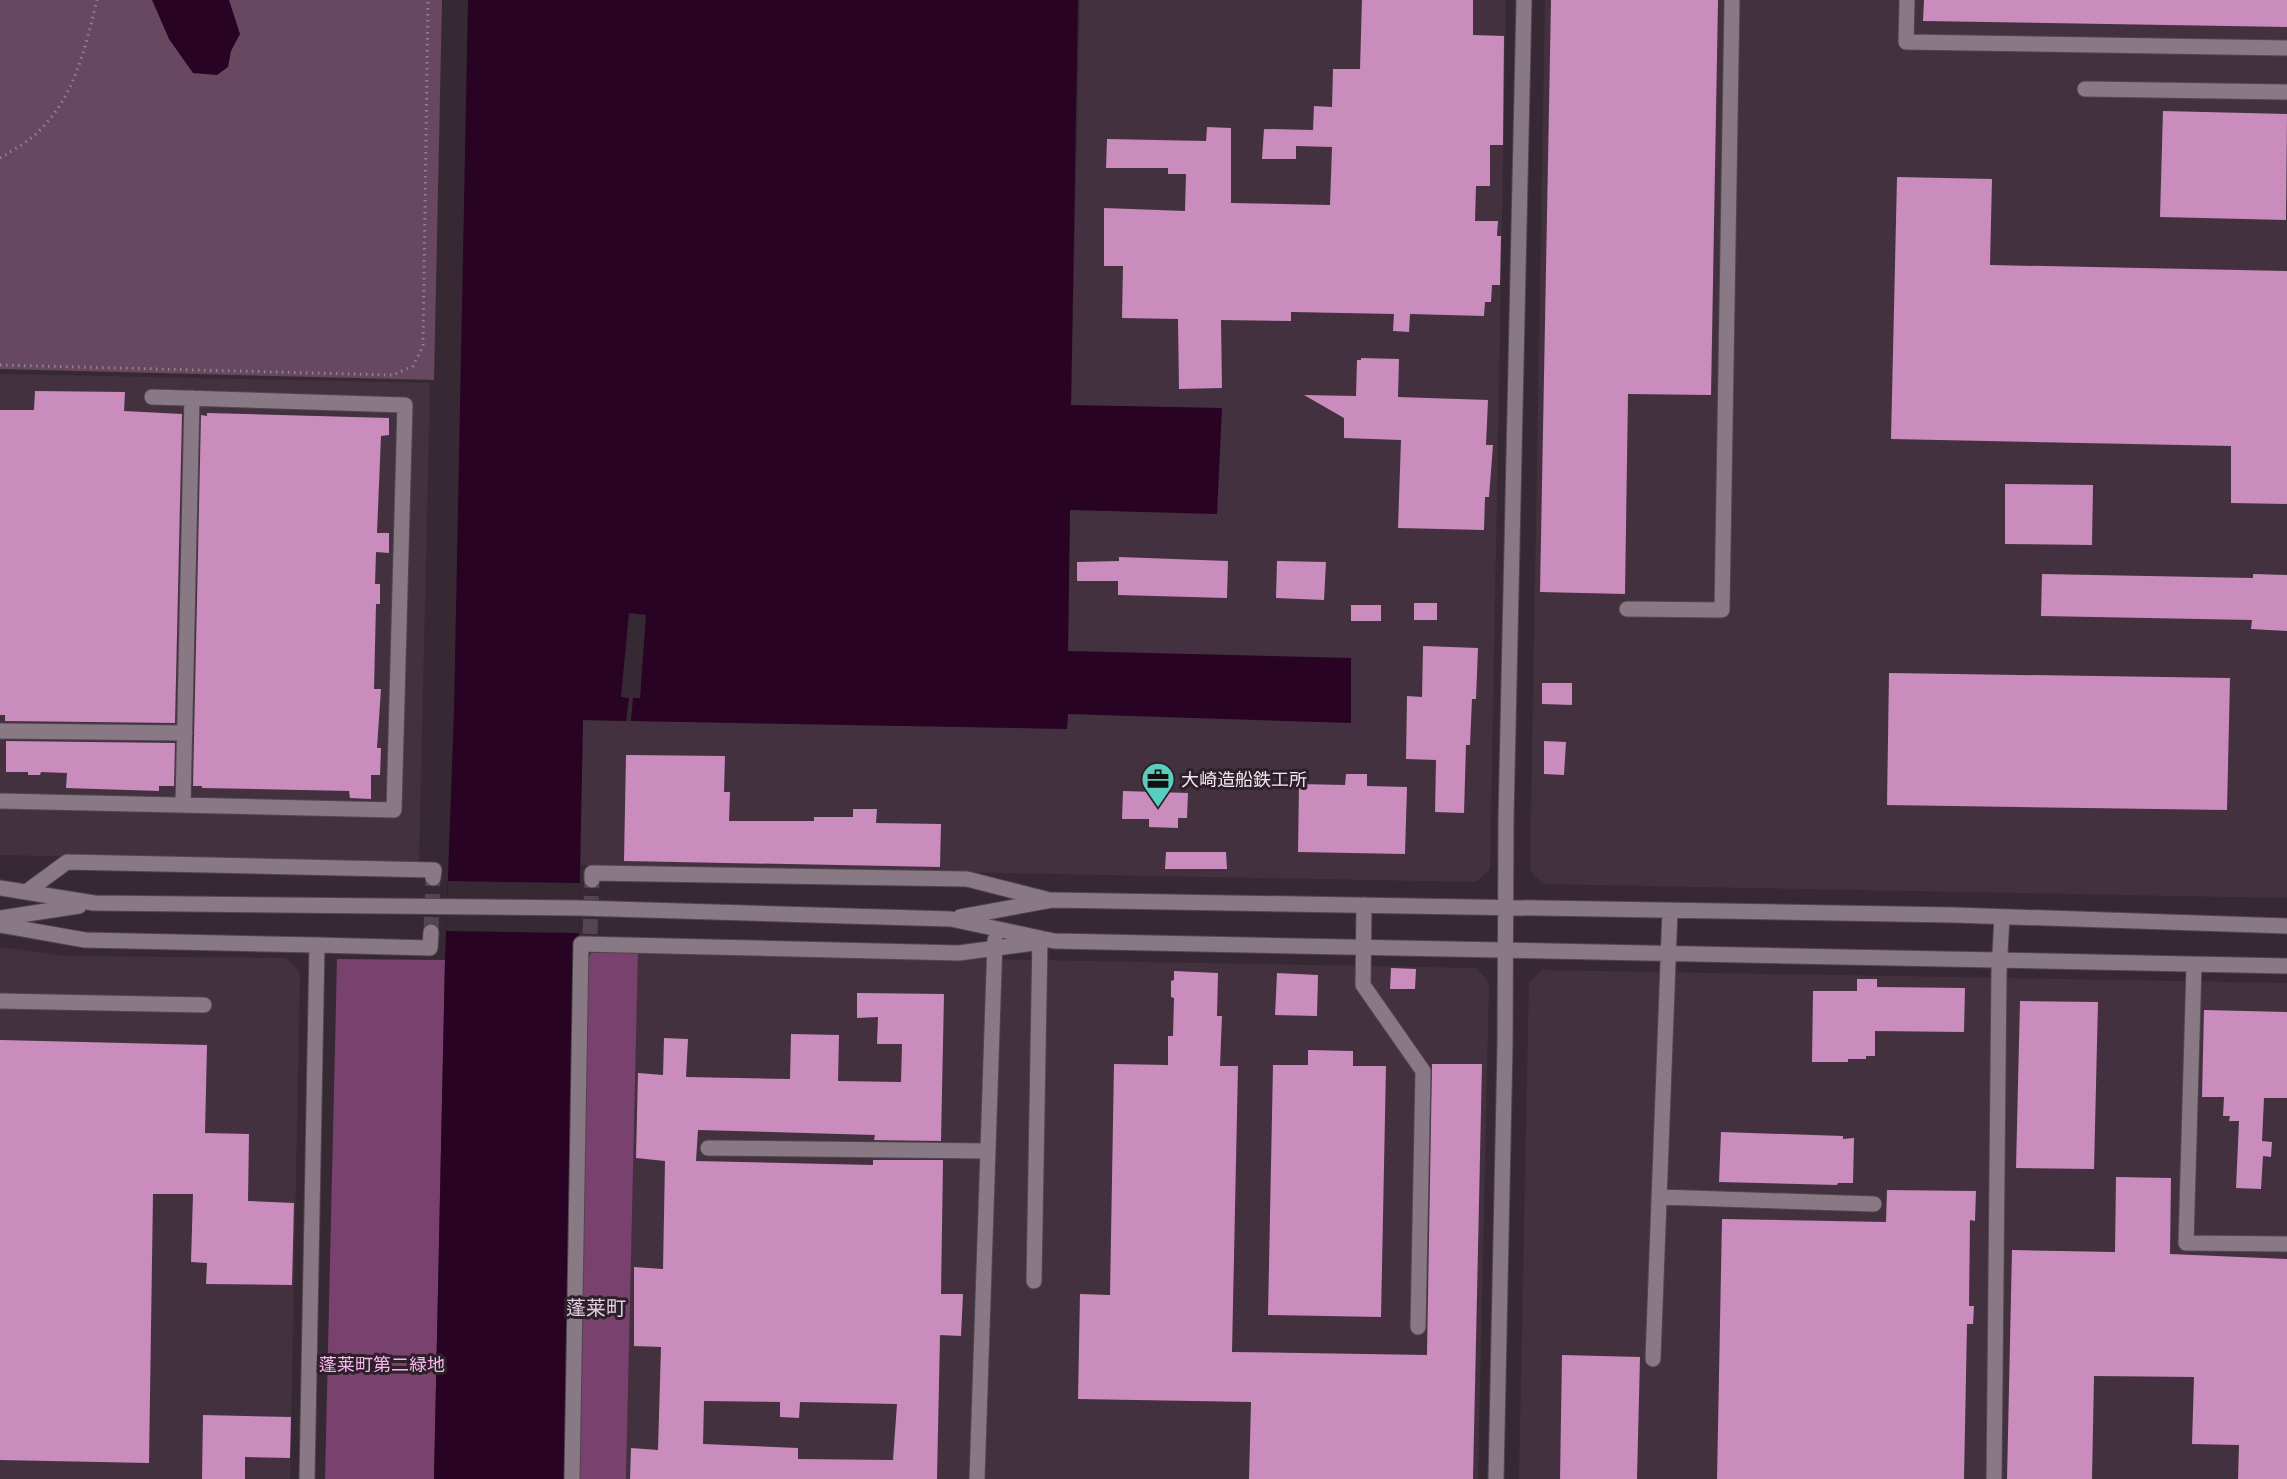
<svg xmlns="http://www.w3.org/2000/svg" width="2287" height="1479" viewBox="0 0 2287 1479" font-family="Commissioner,'Noto Sans JP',sans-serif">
<rect width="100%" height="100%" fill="#372934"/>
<!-- built -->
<path fill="#443140" d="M1080,0H1506L1490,869L1476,882L580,865L583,720L1067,729L1071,406Z
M1545,0H2287V898L1543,884L1530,871Z
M0,374L430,383L419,863L0,855Z
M0,947L65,956L286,958L300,972L290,1479H0Z
M638,953L1476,968L1489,982L1478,1479H626Z
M1542,970L2287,983V1479H1519L1529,982Z"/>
<!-- green -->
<path fill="#684761" d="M0,0H442L434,380L0,369Z"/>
<!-- forest -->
<path fill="#78416e" d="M591,953H638L626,1479H579L588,959Z
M337,959L445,960L434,1479H325Z"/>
<!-- water -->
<path fill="#280323" d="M152,0H229L240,34L231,51L228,67L217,75L193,73L169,39Z
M468,0H1078L1071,405L1222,408L1217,514L1070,510L1068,651L1351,658V723L1068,714L1067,729L631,721L633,698H640L646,615L629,613L621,697L629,698L626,721L583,720L568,1479H434L445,960L454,711Z"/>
<!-- pier -->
<path fill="#372934" d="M448,881L580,883L579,933L446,931Z"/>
<!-- building -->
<path fill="#c98cbd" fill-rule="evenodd" d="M1362,0H1473V35L1504,36L1503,145H1490V186H1476L1475,221H1498L1497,236H1501L1500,285H1492L1491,302H1485L1484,316L1410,314L1409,332L1393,331L1394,314L1291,312V321L1221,320L1222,388L1179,389L1178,319L1122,318L1123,266H1104V208L1185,211L1186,174H1168V168H1106L1107,139L1206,141L1207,127L1231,128V203L1330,205L1332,147L1296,146V159H1262L1264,129L1313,130L1314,106L1332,107L1333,69H1360Z
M1551,0H1718L1711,395L1628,394L1625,594L1540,592Z
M1924,0H2287V27L1923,21Z
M2163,111L2287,114L2286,220L2160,217Z
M1897,177L1992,179L1990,265L2287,271V504L2231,503V446L1891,439Z
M1361,358L1399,359L1398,397L1488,400L1486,445H1493L1489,497H1485L1484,530L1398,528L1401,440L1344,438V418L1304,395L1356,396L1357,360H1361Z
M35,391L125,392L124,411L182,414L175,723L5,721V715H0V410H34Z
M207,413L389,418V435L381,436L377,533H389V553L376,552L375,584H380V604H376L374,689H381L377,748H381L380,775H371V799L350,798L349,791L202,788V786H193L201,415L207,416Z
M2005,484L2093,485L2092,545L2005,544Z
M1119,557L1228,561L1227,598L1118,595V581H1077V562L1119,561Z
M1277,561L1326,562L1324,600L1276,598Z
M2042,574L2253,578V574L2287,575V631L2251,629L2252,620L2041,616Z
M1414,603H1437V620H1414Z
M1351,605H1381V621H1351Z
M1423,646L1478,648L1476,699H1472L1470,745H1466L1464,813L1435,812L1436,760L1406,759L1407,696L1422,697Z
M1889,673L2230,678L2227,810L1887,805Z
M1542,683H1572V705L1542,704Z
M6,741L175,743L174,786H159V791L66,788L67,773L41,772L40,775H28V772H6Z
M1544,741L1566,742L1564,775L1544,774Z
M626,755L725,756L724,792H730L729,821H814V817H853V809H877L876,823L941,824L940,867L624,861Z
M1346,774H1367V786L1407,787L1405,854L1298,852L1299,784L1345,785Z
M1123,791L1188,793L1187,818H1178V828L1149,827V819H1122Z
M1166,852H1226L1227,869H1165Z
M1391,968L1416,969L1415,989H1390Z
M1174,971L1218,973L1217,1016H1222L1220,1066H1238L1232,1352L1427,1355L1432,1064H1482L1473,1479H1249L1251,1402L1078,1399L1080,1294L1110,1295L1114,1064L1168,1065V1036H1173L1174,998L1171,997V981L1174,980Z
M1277,973L1318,975L1317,1016L1275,1015Z
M1857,979H1877V987L1965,988L1964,1032L1875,1031V1056H1866V1059H1848V1062H1812L1813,991H1857Z
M857,993L944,994L941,1141L874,1140L875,1135L698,1130L696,1161L873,1165V1160H943L941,1294H963L961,1336L940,1335L937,1479H630L631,1448L658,1450L661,1347L634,1346V1267L663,1269L665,1161L636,1158L638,1073L663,1075L664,1038L688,1039L686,1077L790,1079L791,1034L839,1035L838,1081L901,1082L902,1044H877L878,1017L857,1018ZM704,1401L780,1402V1417L799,1418L800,1402L897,1404L893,1460L798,1459V1448L703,1444Z
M2020,1001L2098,1002L2094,1169L2016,1168Z
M2204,1010L2287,1012V1098H2264L2262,1141L2272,1142L2271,1157L2263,1156L2261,1189L2236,1188L2239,1121H2229L2230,1116H2223L2224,1097H2202Z
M0,1040L207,1045L205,1133L249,1134L248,1201L294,1203L292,1285L206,1284L207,1263L191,1262L193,1194H153L149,1463L0,1460Z
M1308,1050L1353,1051V1066H1386L1381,1317L1268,1315L1273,1065H1308Z
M1721,1132L1843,1136V1139L1854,1138L1853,1183H1838L1837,1185L1719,1182Z
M2116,1177L2171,1178L2170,1254L2287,1259V1479H2238L2239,1445L2192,1444L2194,1377L2094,1376L2092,1479H2007L2012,1250L2115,1252Z
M1887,1190L1976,1191L1975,1221L1970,1220L1969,1306H1974L1973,1324H1967L1964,1479H1717L1722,1219L1886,1222Z
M1562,1355L1640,1357L1637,1479H1560Z
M203,1415L291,1417L290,1458L245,1457V1479H202Z"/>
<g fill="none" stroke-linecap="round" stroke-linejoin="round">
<!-- minor-tunnel -->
<path stroke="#534650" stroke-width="15" stroke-dasharray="15 8" stroke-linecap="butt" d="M431,932L433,878
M590,934L592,880"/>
<defs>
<path id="minor" d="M1907,0L1906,42L2287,48
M2085,89L2287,92
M1627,609L1722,610L1732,0
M0,731L185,733
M0,801L394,810L405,405L152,397
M183,805L192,398
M592,880V873L967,879L1046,899
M0,888L94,903L579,908L951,919L1054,941L2287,966
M26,892L67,862L434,870L433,878
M1364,905L1363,985L1423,1071L1418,1327
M960,917L1052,900L1954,915L2287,926
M0,918L79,906
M0,925L85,940L317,945L307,1479
M317,945L430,948L431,932
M2194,965L2186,1243L2287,1244
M0,1001L204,1005
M708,1148L988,1151
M1659,1197L1874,1204
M1034,1281L1040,938
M1653,1359L1670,910
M572,1479L581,944L959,953L1042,942
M977,1479L995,940
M1496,1479L1505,1045L1506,818L1524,0
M1994,1479L1999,971L2002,917"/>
</defs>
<!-- minor casing -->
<use href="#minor" stroke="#51454f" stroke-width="17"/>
<!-- path -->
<path stroke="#90848d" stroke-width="3" stroke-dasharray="1.5 4.5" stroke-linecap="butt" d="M0,158C13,150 28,142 39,131C75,96 85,48 97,0
M0,365L393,375L413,366L423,346L428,0"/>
<!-- minor -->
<use href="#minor" stroke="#897985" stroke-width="15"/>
</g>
<!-- icons -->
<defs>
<symbol id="office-pin" viewBox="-11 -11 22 30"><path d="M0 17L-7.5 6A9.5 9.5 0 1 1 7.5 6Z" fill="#59cebf" stroke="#2d202a"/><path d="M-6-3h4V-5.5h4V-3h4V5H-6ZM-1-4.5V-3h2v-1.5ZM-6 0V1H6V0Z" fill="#111"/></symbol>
</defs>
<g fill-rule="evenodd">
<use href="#office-pin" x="1139" y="760" width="38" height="52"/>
</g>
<g text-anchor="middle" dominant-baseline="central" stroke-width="6" stroke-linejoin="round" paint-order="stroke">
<!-- poi labels -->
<g font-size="18" fill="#f2e8ef" stroke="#2d202a" text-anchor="start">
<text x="1181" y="779">大崎造船鉄工所</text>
</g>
<!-- park labels -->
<g font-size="18" fill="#f9b7ec" stroke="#2d202a">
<text x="382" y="1364">蓬莱町第二緑地</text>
</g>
<!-- neighbourhood labels -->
<g font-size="20" fill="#e1cfdc" stroke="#2d202a">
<text x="596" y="1307">蓬莱町</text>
</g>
</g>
</svg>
